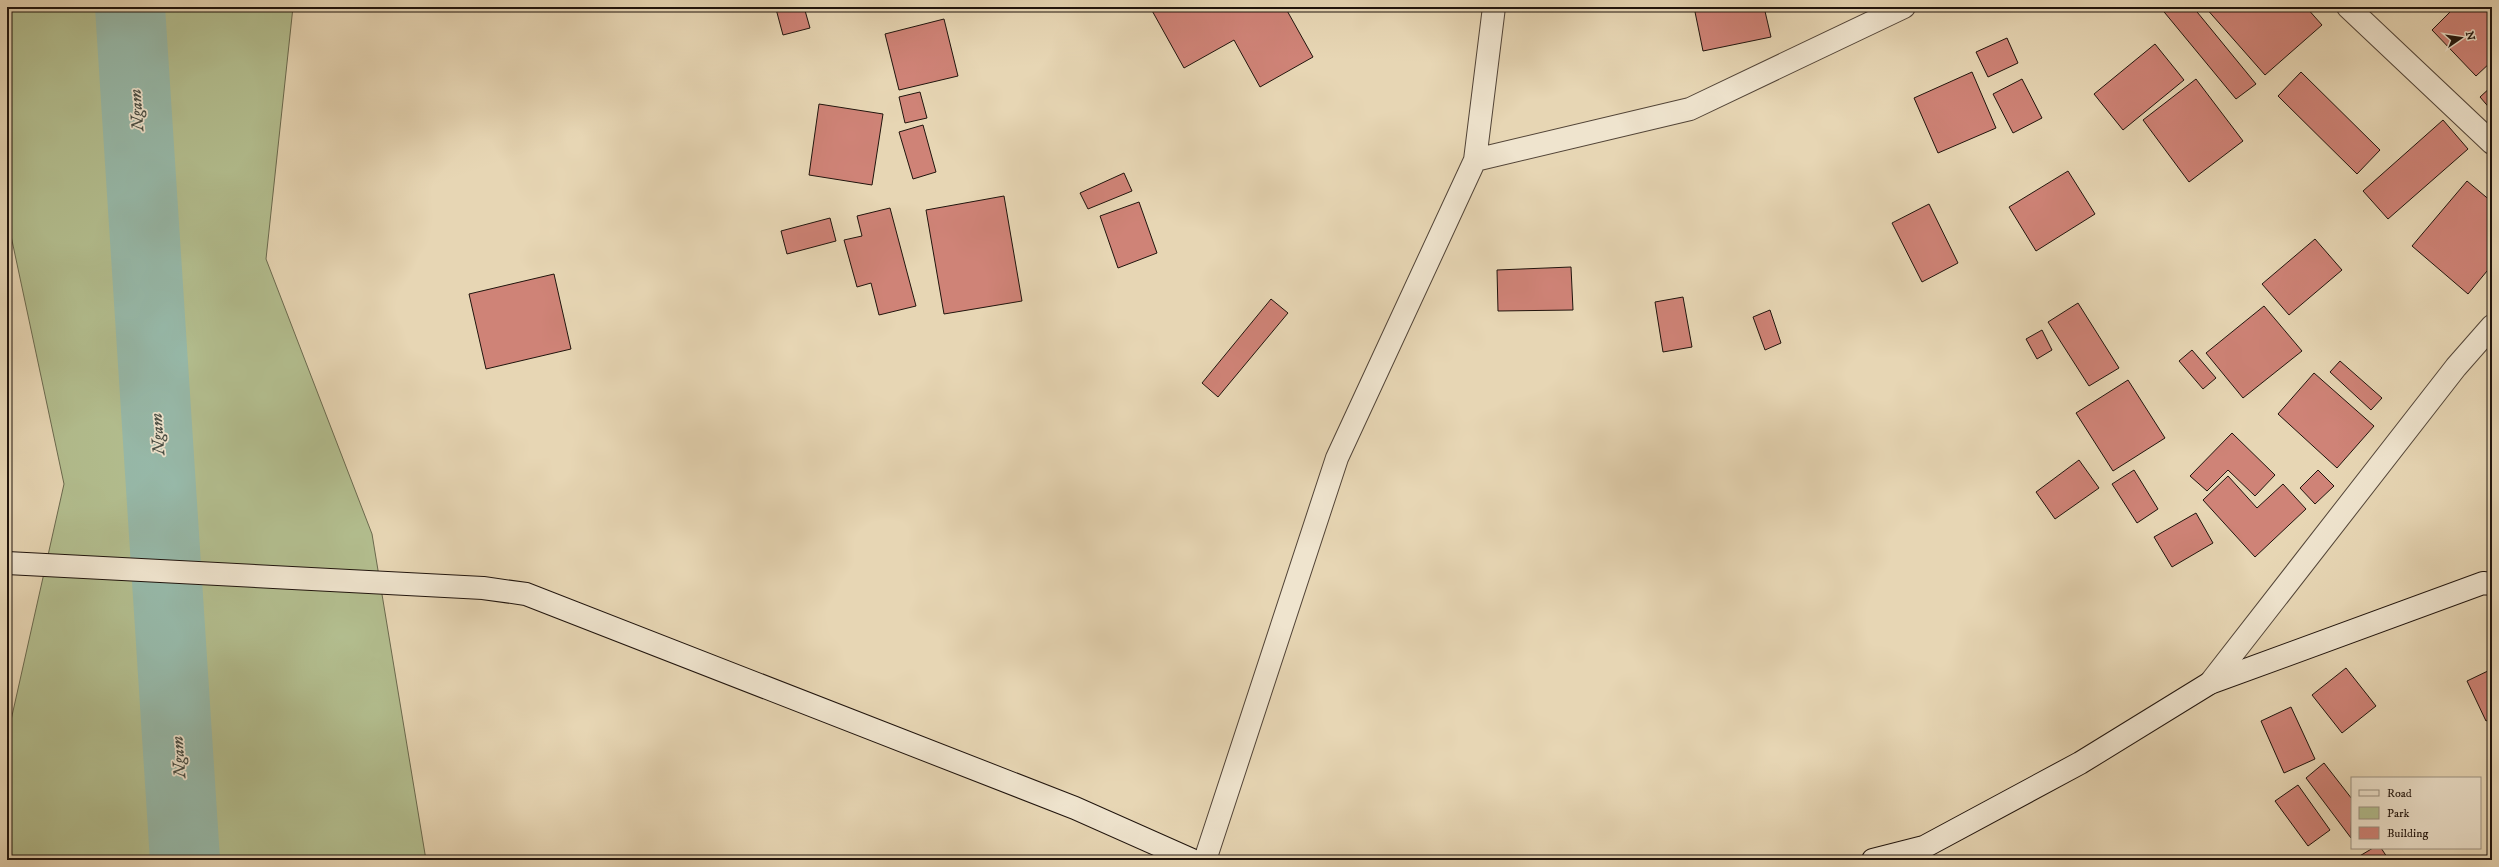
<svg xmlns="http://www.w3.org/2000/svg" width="2499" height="867" viewBox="0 0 2499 867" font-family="'IM FELL DW Pica',serif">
<rect width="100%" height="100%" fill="#e7d6b4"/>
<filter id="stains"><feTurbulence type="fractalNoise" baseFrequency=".005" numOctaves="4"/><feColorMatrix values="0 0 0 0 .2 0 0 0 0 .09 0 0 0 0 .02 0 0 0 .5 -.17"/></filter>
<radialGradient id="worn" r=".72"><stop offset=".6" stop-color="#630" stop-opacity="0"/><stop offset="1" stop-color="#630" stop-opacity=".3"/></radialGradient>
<!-- green -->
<path fill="#b3be8f" stroke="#6a694e" d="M7,7H293L266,259L372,534L426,860H7V738L64,484L7,217Z"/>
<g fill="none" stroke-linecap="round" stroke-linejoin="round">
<!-- river -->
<path stroke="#97b9a9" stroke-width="70" d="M130,7L185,860"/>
</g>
<!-- building -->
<path fill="#cf8377" stroke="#20140d" d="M782,7H804L810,28L783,35L776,9Z
M1150,7H1285L1313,57L1260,87L1234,40L1184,68Z
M1694,7H1764L1771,37L1703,51Z
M2160,7H2193L2256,84L2236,99Z
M2205,7H2306L2322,25L2265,75Z
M2455,7H2492V61L2476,76L2432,30Z
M944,19L958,76L899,90L885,34Z
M2007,38L2018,63L1988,77L1976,52Z
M2155,44L2184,80L2123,130L2094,94Z
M1972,72L1996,128L1938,153L1914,98Z
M2301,72L2380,150L2357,174L2278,96Z
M2022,79L2042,118L2013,133L1993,94Z
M2196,79L2243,141L2189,182L2143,120Z
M2492,86V111L2480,97Z
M920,92L927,118L905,123L899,97Z
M819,104L883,114L872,185L809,175Z
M2443,120L2468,149L2388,219L2363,191Z
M923,125L936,172L913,179L899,132Z
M2068,171L2095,214L2036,251L2009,207Z
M1124,173L1132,191L1088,209L1080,193Z
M2467,181L2492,202V265L2468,294L2412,246Z
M1004,196L1022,301L944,314L926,210Z
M1139,202L1157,253L1118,268L1100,216Z
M1929,204L1958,263L1922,282L1892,223Z
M890,208L916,306L879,315L871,283L857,287L844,240L862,236L857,216Z
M830,218L836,241L787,254L781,231Z
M2315,239L2342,270L2289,315L2262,284Z
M1571,267L1573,310L1498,311L1497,270Z
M554,274L571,349L486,369L469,294Z
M1683,297L1692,347L1663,352L1655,302Z
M1271,299L1288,313L1218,397L1202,383Z
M2078,303L2119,368L2089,386L2048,322Z
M2264,306L2302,351L2243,398L2206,353Z
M1770,310L1781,343L1765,350L1753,317Z
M2042,330L2052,350L2037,359L2026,339Z
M2192,350L2216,378L2203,389L2179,361Z
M2340,361L2382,398L2371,410L2330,372Z
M2314,373L2374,426L2337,468L2278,414Z
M2128,380L2165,438L2113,471L2076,413Z
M2232,433L2275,475L2255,496L2228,470L2207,491L2190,476Z
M2079,460L2099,488L2055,519L2036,492Z
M2134,470L2158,509L2137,523L2112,484Z
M2318,470L2334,486L2315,504L2300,488Z
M2228,476L2257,508L2283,484L2306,509L2255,557L2203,500Z
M2196,513L2213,543L2172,567L2154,537Z
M2346,668L2376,706L2342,733L2312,695Z
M2492,669V718L2486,721L2467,681Z
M2291,707L2315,759L2284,773L2261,721Z
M2324,763L2352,799L2351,838L2306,778Z
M2298,785L2330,830L2308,846L2275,801Z
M2373,848H2381L2389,860H2360L2358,857Z"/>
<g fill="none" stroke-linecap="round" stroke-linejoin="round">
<defs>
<path id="street" d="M2348,7L2492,143
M1475,160L1690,109L1904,7
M2210,683L2456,367L2492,326
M1205,860L1337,458L1475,160L1494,7"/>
<path id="secondary" d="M7,563L483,588L526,594L1075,808L1192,860
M1873,860L1924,847L2080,763L2210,683L2483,583L2492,584"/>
</defs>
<!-- street casing -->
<use href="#street" stroke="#524437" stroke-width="24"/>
<!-- secondary casing -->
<use href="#secondary" stroke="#20140d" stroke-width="24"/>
<!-- street -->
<use href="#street" stroke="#efe4ce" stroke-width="22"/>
<!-- secondary -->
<use href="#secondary" stroke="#efe4ce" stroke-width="22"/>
</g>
<g text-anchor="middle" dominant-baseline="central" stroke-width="3.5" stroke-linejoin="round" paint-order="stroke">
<!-- water labels -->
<g font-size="17" font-style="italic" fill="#4a4e44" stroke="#efe4ce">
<text transform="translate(137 110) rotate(-94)">Ngam</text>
<text transform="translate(158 434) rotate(-94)">Ngam</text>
<text transform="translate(179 757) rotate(-94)">Ngam</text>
</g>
</g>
<!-- margin -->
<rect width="2499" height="867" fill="none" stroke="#e7d6b4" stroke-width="24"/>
<rect x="8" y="8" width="2483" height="851" fill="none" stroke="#20140d" stroke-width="2"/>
<rect x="12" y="12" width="2475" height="843" fill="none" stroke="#20140d"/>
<!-- legend -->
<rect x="2351" y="777" width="130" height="72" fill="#efe4ce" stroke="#9c9181"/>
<rect x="2359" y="790" width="20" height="6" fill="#efe4ce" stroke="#9c9181"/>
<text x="2387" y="797" font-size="12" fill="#20140d">Road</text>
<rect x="2359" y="807" width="20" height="12" fill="#b3be8f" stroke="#9c9181"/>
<text x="2387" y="817" font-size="12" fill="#20140d">Park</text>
<rect x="2359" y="827" width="20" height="12" fill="#cf8377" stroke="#9c9181"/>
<text x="2387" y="837" font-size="12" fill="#20140d">Building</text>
<!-- north arrow -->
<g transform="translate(2461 38) rotate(77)" stroke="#efe4ce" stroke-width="3" paint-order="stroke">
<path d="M0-3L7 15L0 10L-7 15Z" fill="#20140d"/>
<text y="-6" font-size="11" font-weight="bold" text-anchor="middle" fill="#20140d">N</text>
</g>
<rect width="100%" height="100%" filter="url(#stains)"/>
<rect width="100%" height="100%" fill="url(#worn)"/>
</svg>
